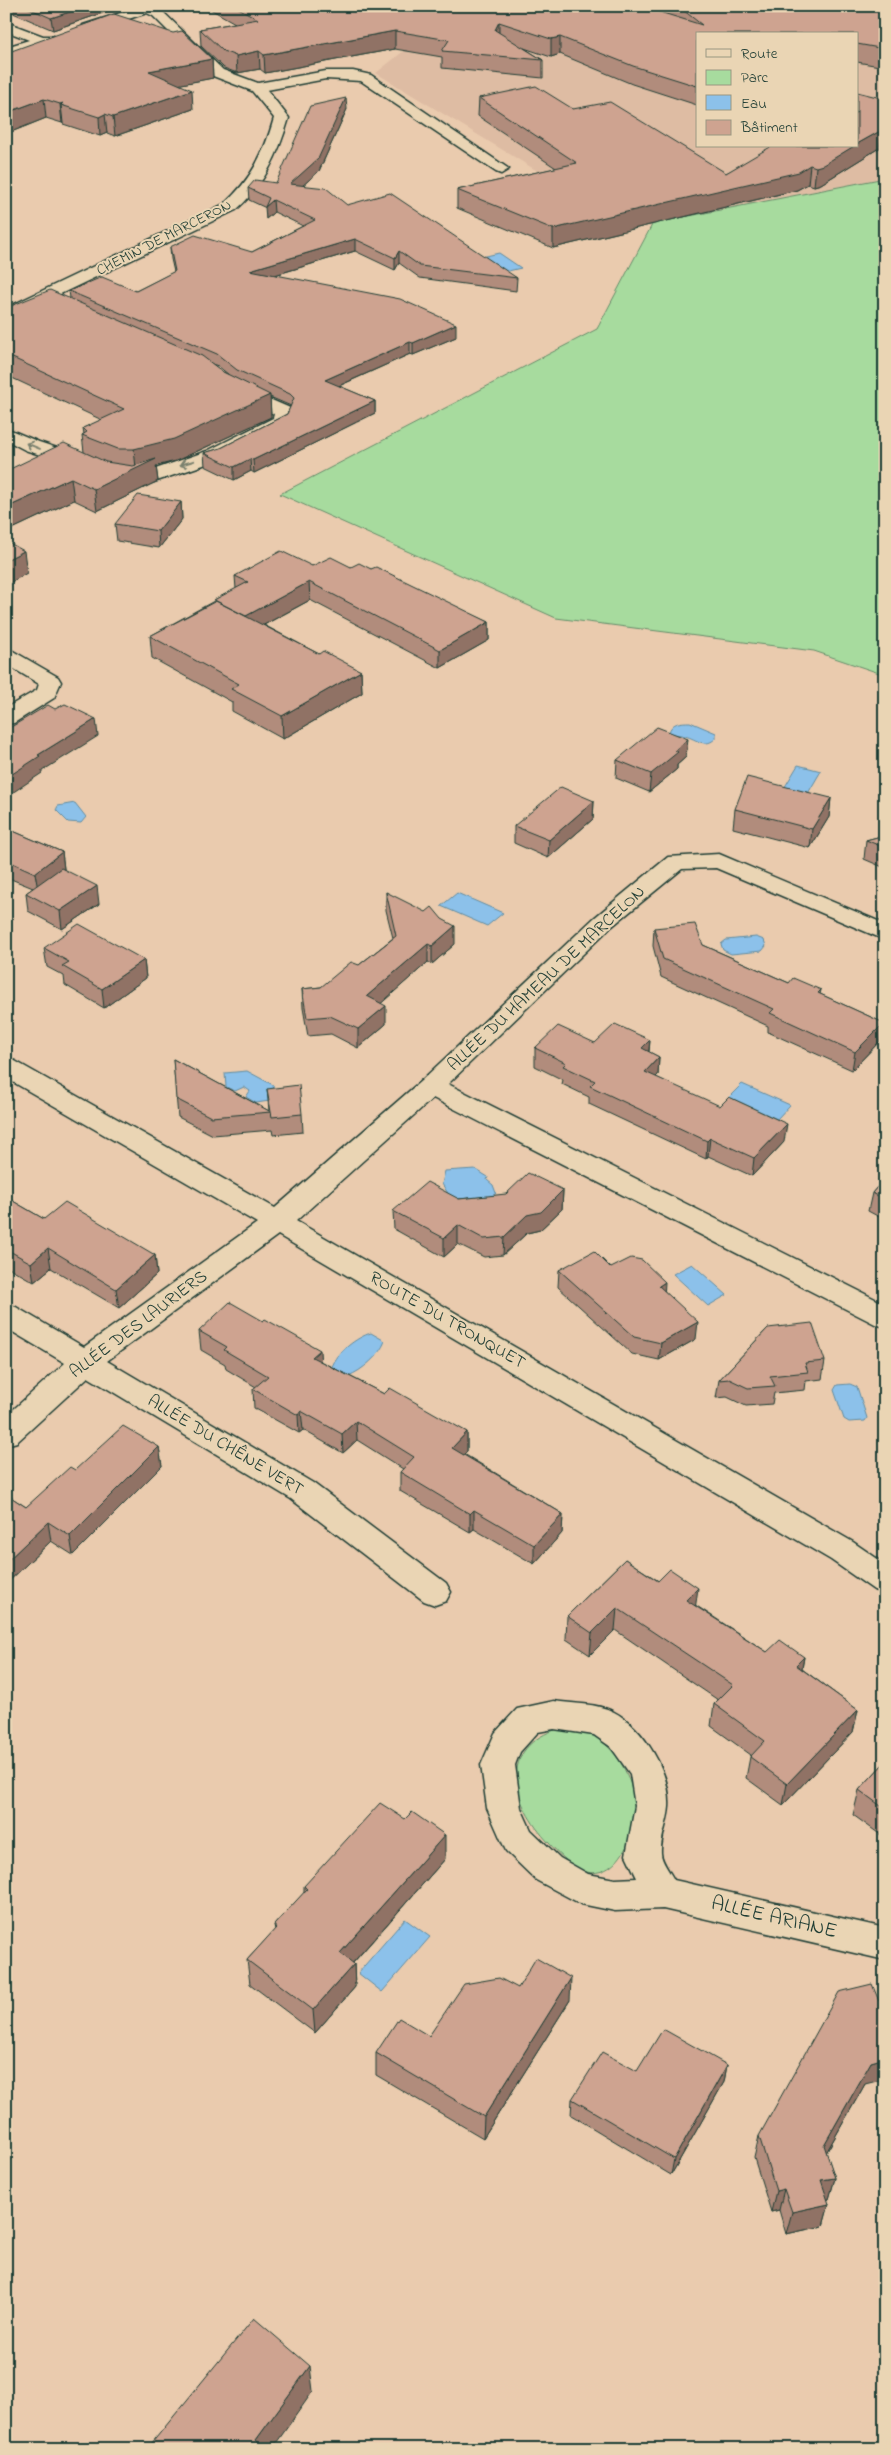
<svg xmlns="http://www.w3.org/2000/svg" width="891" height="2455" viewBox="0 0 891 2455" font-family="'Indie Flower',sans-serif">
<rect width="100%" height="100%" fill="#eacbae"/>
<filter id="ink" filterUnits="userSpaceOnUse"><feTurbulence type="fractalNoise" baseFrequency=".02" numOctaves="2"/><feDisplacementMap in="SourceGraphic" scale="10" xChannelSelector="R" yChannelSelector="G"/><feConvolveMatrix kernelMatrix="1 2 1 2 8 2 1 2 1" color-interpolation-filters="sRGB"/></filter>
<g filter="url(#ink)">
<!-- built -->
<path fill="#debca3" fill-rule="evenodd" d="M413,6H885V178L653,223L585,200L376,73L434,27ZM697,34H857V146H697Z"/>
<!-- green -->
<path fill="#a7db9e" stroke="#638c69" d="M885,178V675L814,651L556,618L280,494L597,329L653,223Z
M561,1728C568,1729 576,1728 583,1731C628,1747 649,1811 624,1851C615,1867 599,1878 580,1870C569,1864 557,1852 549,1843C512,1804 495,1747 561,1728Z"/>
<!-- water -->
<path fill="#8cc1ea" stroke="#608ca1" d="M499,253L521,268L504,272L482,257Z
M690,722L716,733V738C705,749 697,739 685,736C679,734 674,735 669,733C671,722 681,722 690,722Z
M798,765L821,771L807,795L783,790Z
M75,803L86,817L81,823L68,822L56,810L58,806Z
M457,893L503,913L487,926L441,906Z
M756,937L764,940L766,946L762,951L731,954L723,950L721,944L726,940Z
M247,1071L273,1085L276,1100L256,1103L246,1097L250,1091L244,1087L235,1091L226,1087L225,1073Z
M742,1084L790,1105L777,1119L729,1097Z
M475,1169L488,1177L487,1180L493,1185L496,1193L482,1205L451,1198L442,1184L445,1171Z
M692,1264L727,1295L708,1306L673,1274Z
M371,1333L385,1341C380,1355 362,1371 348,1376L332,1367C337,1352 357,1337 371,1333Z
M850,1384L857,1387L867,1418L865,1421L849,1422L844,1419L834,1390L837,1385Z
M405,1919L430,1937L382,1992L358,1973Z"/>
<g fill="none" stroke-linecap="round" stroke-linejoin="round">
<defs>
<path id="minor" d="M142,6H163L160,9L223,70L258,83L326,71H353L371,75L509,169L501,174L496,172L361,81L326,79L267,90L289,118C278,155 265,184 236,210L6,320V308L224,204C252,179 264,153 274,118L252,91L213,76L153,16L147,13L88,32L81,28L83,25Z
M6,22L43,36H54L56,39L54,42L6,56V47L29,40L6,31Z
M237,385L290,408L293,412L287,425L221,459L151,483L135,486L113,483L111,479L113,475L147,472L207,451L273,418L274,414L231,394L228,390L231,386Z
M6,428L39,442L90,459L92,463L90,467L83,469L25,450L6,440Z
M6,649L13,651L58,677L61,682L54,698L14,723L6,724V708L37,690L39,684L6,664Z
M719,854L885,924V940L716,868L682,869L610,928L448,1084L885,1304V1327L875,1324L433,1098L296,1221L853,1542L885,1564V1594L874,1590L831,1560L278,1235L107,1361L313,1483L446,1583L451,1592L446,1601L435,1605L424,1601L291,1499L88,1377L17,1442L6,1445V1416L65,1363L6,1328V1304L16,1307L84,1347L257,1223L6,1078V1059L15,1061L275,1208L422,1080L594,918L668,857Z
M554,1701C573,1704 597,1703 614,1712C644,1728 671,1773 669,1807C668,1822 660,1838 661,1853C661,1861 670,1872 674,1880L885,1928V1960L663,1909L615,1911L581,1904L536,1880L506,1851L487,1808L481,1765L495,1733L517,1709ZM554,1729L594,1735L611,1747L630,1774L635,1806L626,1855L637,1878L615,1879L588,1874L560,1858L531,1830L521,1808L515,1765L520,1752L538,1732Z"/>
</defs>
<!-- minor casing -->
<use href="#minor" stroke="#1f3d34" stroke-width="3"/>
<!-- minor -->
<use href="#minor" fill="#ead5b4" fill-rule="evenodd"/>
</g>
<!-- wall -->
<path fill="#b18c7c" stroke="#1f3d34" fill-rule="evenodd" d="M6,6H123L53,30L6,10Z
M205,6H640L665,14L656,6H885V67L857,62V34H697V105L632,84L560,54L551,57L524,48L543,60V78L442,68V57L395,49L265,73L260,69L237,73L224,68L201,46L200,29L235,23Z
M6,53L212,59L213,78L180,84L193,109L115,136L107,133L100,136L63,124V123H62L46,118L6,134Z
M479,98L573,109L726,173L885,99V149L879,148L821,184L814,186L808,184L797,190L553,248L457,208V190L556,168L478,116Z
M347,109L319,171L302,186L517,278L516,291L420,278L399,263L395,270L355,251L275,275L456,337L413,355L410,354L339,386L375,401V413L254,473L251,471L234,480L205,466L204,453L221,448L287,414L291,406L270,397L271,417L176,461L156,466L158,481L97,511L74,500L6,532L84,452L82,435L84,434L83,428L102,420L10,377L6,378V308L70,298L69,291H136L174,272L171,259L170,247L252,252L303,226L274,212L266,219V208L249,200L248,188L276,183ZM212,364L218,366L229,375L223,372Z
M181,502L182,519L159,548L117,541L115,524Z
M312,566L351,567L371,569L489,622V640L440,668L310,600L264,625L319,654L361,671L362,693L283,739L232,711V702L152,658L150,636L214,601V600L236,589L235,576Z
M686,757L677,765V769L649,792L616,778L617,760Z
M831,798L829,817L810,848L733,828L735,809Z
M594,801L593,819L548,858L514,843V826Z
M6,828L62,852L64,869L99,904L62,929L28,911L26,893L33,888L6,877Z
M885,835V868L864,859L866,840Z
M386,892L455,944L432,964L428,962L381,1003L386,1024L358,1048L331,1034L308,1036L303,1008L302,989L321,987L359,965L393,938L386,910Z
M654,928L703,945L789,983L821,990L820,994L884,1023L880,1041L852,1070L768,1032V1026L661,977L653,946Z
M44,948L144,960L146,978L104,1008L65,985L64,976L47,967Z
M650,1040L649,1052L659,1057L658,1075L656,1077L784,1142L752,1176L708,1156L706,1159L589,1104V1097L562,1084L563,1080L535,1066V1048L595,1043Z
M173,1059L269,1111L267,1089L302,1114L303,1132L273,1135L272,1130L213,1135L178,1117Z
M885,1127V1169L880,1166L883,1149H878L881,1131Z
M885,1178V1220L868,1211L872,1193Z
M563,1190L562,1209L540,1230L527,1233L503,1255L484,1257L458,1244L444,1257L394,1229L393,1211L459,1199Z
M6,1197L44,1219L155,1255L157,1274L119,1308L51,1268L34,1282L6,1266Z
M611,1268L664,1290L696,1339L659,1360L632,1354L558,1287L559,1270Z
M768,1328L825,1361L822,1379L806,1381L805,1390L774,1393L772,1404L746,1406L727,1397L716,1398L719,1380Z
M199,1331L320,1361L384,1394L467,1432V1451L464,1454L563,1514L562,1533L534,1564L474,1529L470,1532L400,1491V1472L403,1469L357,1440L343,1453L303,1430L299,1433L254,1408L253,1389L256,1387L226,1369L225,1364L201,1350Z
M159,1447L162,1466L73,1555L51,1541L6,1584V1494L26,1507L75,1470Z
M625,1559L767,1652L804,1657L802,1669L858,1710L853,1732L783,1805L746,1778L750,1757L751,1755L711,1726L714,1704L718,1700L615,1630L590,1655L566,1639L567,1616Z
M885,1762V1838L853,1815L859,1790Z
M445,1859L353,1963L354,1964L355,1987L315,2033L250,1984L247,1960L275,1930L274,1925L304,1893V1886Z
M518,1988L570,2000L483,2138L376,2075V2053L429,2036Z
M727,2065L724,2082L671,2175L571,2115L572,2099Z
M865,2084L826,2153L835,2178L829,2199L827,2200L829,2204L823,2226L786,2234L779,2210L771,2212L754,2158L759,2136Z"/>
<!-- shaded-wall -->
<path fill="#907265" stroke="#1f3d34" d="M88,6H123L53,30L51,18Z
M499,22V40L495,30Z
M395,31V49L265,73L264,55Z
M560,37V54L551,57V39Z
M259,51L260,69L237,73L236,56Z
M212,59L213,78L151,90L149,71Z
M192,90L193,109L115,136L113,117Z
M346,98L347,109L319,171L291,196L290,184Z
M44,99L46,118L6,134V113Z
M63,103L61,105L63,123H62L60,104Z
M105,114L107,133L100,136L99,117Z
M882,130L879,148L821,184L814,186L816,167L854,146H857V144Z
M810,165L808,184L797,190L553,248V229Z
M273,200L274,212L266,219L265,207Z
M355,239V251L251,282L250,270Z
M399,251V263L395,270V258Z
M456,324V337L413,355V343Z
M410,342V354L325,392V380Z
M6,355H7L10,377L6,378Z
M270,395L271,417L176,461L156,466L158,481L97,511L94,489L136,468L134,449Z
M375,401V413L254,473L253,460Z
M250,459L251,471L234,480V467Z
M71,478L74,500L6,532V508Z
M181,502L182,519L159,548L158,531Z
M24,551L27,573L6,585V560Z
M309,582L310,600L247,634L246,616Z
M489,622V640L440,668V650Z
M361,671L362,693L283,739L282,716Z
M96,719L98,736L42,771V773L6,797V778L38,755Z
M688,739L686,757L677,765V769L649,792L651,774L675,750Z
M831,798L829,817L810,848L812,829Z
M594,801L593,819L548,858L549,840Z
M62,852L64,869L38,890L35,873Z
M97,886L99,904L62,929L60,911Z
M455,926V944L432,964V946Z
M428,944V962L368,1015L367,996Z
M144,960L146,978L104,1008L102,989Z
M386,1006V1024L358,1048V1029Z
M884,1023L880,1041L852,1070L855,1052Z
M650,1040L648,1058L642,1048Z
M659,1057L658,1075L643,1090L645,1072Z
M787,1124L784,1142L752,1176L754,1158Z
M710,1138L708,1156L706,1159L707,1141Z
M563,1190L562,1209L540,1230L527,1233L503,1255L504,1237L527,1215Z
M458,1225V1244L444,1257V1238Z
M48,1248L51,1268L34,1282L31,1263Z
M155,1255L157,1274L119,1308L116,1289Z
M665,1282L664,1299L659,1286Z
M698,1322L696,1339L659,1360L661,1343Z
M320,1350L321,1369L312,1357Z
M301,1411L303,1430L299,1433L298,1415Z
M356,1421L357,1440L343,1453L342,1434Z
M467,1432V1451L452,1467V1448Z
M159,1447L162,1466L73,1555L70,1536Z
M474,1510V1529L470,1532V1514Z
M563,1514L562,1533L534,1564V1545Z
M48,1522L51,1541L6,1584V1562Z
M698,1588L695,1610L686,1600Z
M617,1608L615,1630L590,1655L592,1633Z
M804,1657L800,1679L796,1665Z
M858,1710L853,1732L783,1805L787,1784Z
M445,1835V1859L341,1976L340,1953Z
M354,1964L355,1987L315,2033L313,2010Z
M571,1978L570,2000L483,2138L484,2117Z
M885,2058V2079L865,2084L818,2167L824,2145L871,2062Z
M727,2065L724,2082L671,2175L674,2159Z
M835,2178L829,2199L815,2202L821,2180Z
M784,2189L779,2210L771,2212L776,2191Z
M829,2204L823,2226L786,2234L792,2212Z
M310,2366L313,2391L272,2449H257L256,2440Z"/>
<!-- building -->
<path fill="#cea390" stroke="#1f3d34" d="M24,6H88L51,18Z
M235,6H640L702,25L678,6H885V49L857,44V34H697V86L633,66L560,37L551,39L499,22L495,30L543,60L442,51L449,40L395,31L264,55L259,51L236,56L223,51L200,29L258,19Z
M114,14L173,33L182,31L212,59L149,71L192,90L113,117L105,114L99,117L61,105L63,103L60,104L44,99L6,113V53Z
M536,86L573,109L610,102L726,173L772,146H854L823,165L816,167L810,165L799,172L553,229L457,190L577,163L479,98Z
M857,92L885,99V130H882L857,144Z
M346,98L318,159L290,184L326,188L347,205L390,193L517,278L420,266L399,251L395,258L355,239L250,270L400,299L456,324L413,343L410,342L325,380L375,401L253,460L250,459L234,467L204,453L221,448L287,414L294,398L290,394L237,370L217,354L69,291L102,277L136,291L175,271L170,247L195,235L252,252L315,220L273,200L265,207L269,198L248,188L255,180L276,183L310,106Z
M50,290L202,356L223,372L270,395L174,439L134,449H118L82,435L87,432L83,428L124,409L6,355V308Z
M64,443L106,462L133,466L156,459L94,489L71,478L6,508V471Z
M138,495L181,502L158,531L115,524Z
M6,541L24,551L6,560Z
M281,551L312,566L331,557L351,567L359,563L371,569L376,567L489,622L440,650L309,582L246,616L214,600L248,582L235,576Z
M216,601L319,654L323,651L361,671L282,716L231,689L239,684L150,636Z
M65,704L96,719L38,755L40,756L6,778V736L9,734L6,732V730L48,705L55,709Z
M657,727L688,739L675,750L678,752L651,774L617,760Z
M747,777L831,798L812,829L735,809Z
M561,787L594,801L549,840L514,826Z
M6,828L62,852L35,873L6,860Z
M885,835V848L866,840Z
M61,868L97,886L60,911L26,893Z
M386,892L426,912L432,907L442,919L455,926L432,946L428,944L367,996L386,1006L358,1029L330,1016L307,1018L302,989L321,987L351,962L359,965L396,936Z
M79,924L144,960L102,989L62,966L69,962L44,948Z
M695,924L703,945L789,983L793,978L821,990L818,993L884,1023L855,1052L770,1013L774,1009L663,959L654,928Z
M615,1024L650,1040L642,1048L659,1057L645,1072L720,1106L729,1097L787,1124L754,1158L710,1138L707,1141L590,1086L595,1081L563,1066L566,1063L535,1048L558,1026L595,1043Z
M173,1059L271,1112L267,1089L299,1085L302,1114L272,1117L271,1112L211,1117L176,1099Z
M528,1173L563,1190L541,1212L527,1215L504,1237L484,1239L458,1225L444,1238L393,1211L427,1182L459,1199L506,1194Z
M885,1178V1199L872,1193Z
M6,1197L44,1219L65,1202L155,1255L116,1289L48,1248L31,1263L6,1249Z
M594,1251L611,1268L631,1258L642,1260L665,1282L659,1286L698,1322L661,1343L634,1337L559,1270Z
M230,1302L263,1321L265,1319L320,1350L312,1357L384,1394L390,1388L467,1432L452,1448L563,1514L534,1545L474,1510L470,1514L400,1472L414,1457L356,1421L342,1434L301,1411L298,1415L253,1389L268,1376L224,1350L227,1347L199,1331Z
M812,1323L825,1361L805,1363L808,1372L770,1376L775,1386L748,1388L729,1379L719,1380L768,1328Z
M123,1426L159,1447L70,1536L48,1522L6,1562V1494L26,1507L70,1467L75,1470Z
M625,1559L658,1581L670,1569L698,1588L686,1600L767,1652L780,1640L804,1657L796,1665L858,1710L787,1784L750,1757L765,1741L714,1704L733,1685L617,1608L592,1633L567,1616Z
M885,1762V1809L859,1790Z
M380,1803L405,1819L412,1812L445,1835L340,1953L354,1964L313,2010L247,1960L276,1928L274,1925L307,1889L304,1886Z
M536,1958L571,1978L484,2117L376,2053L399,2018L429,2036L464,1984L499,1978L518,1988Z
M872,1984L879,2001L885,2000V2058L871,2062L824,2145L835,2178L821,2180L829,2204L792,2212L784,2189L776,2191L759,2136L839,1992Z
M663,2029L727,2065L674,2159L572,2099L602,2052L637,2071Z
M254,2318L310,2366L256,2440L265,2449H147Z"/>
<!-- one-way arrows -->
<defs><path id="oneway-shaft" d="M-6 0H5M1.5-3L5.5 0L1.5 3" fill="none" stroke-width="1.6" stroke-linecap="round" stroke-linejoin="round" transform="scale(1.25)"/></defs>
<g stroke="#7a816e">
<use href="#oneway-shaft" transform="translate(33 446) rotate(-158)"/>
<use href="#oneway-shaft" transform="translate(187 463) rotate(163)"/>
</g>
</g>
<g text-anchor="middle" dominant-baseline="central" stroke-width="4" stroke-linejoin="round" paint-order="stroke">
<!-- far-street labels -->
<g font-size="15" fill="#1f3d34" stroke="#ead5b4">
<text transform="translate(164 238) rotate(-27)">CHEMIN DE MARCERON</text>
</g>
<!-- street labels -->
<g font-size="18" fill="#1f3d34" stroke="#ead5b4">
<text transform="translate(547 979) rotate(-43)">ALLÉE DU HAMEAU DE MARCELON</text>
<text transform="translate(447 1321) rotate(30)">ROUTE DU TRONQUET</text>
<text transform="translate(139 1325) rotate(-37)">ALLÉE DES LAURIERS</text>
<text transform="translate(225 1446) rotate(31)">ALLÉE DU CHÊNE VERT</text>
</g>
<!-- near-street labels -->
<g font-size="21" fill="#1f3d34" stroke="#ead5b4">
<text transform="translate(774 1918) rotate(13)">ALLÉE ARIANE</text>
</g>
</g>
<!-- margin -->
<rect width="891" height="2455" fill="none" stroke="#ead5b4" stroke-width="25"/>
<rect x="12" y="12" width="866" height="2430" fill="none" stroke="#1f3d34" stroke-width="2" filter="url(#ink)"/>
<!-- legend -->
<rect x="696" y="32" width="162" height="115" fill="#ead5b4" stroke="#999881"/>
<rect x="706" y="49" width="25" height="8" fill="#ead5b4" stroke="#999881"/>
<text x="741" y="58" font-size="15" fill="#1f3d34">Route</text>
<rect x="706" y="70" width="25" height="15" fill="#a7db9e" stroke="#999881"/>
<text x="741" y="82" font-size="15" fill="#1f3d34">Parc</text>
<rect x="706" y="95" width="25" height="15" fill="#8cc1ea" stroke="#999881"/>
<text x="741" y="108" font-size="15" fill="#1f3d34">Eau</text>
<rect x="706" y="120" width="25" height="15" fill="#cea390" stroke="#999881"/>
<text x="741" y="132" font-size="15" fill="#1f3d34">Bâtiment</text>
</svg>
